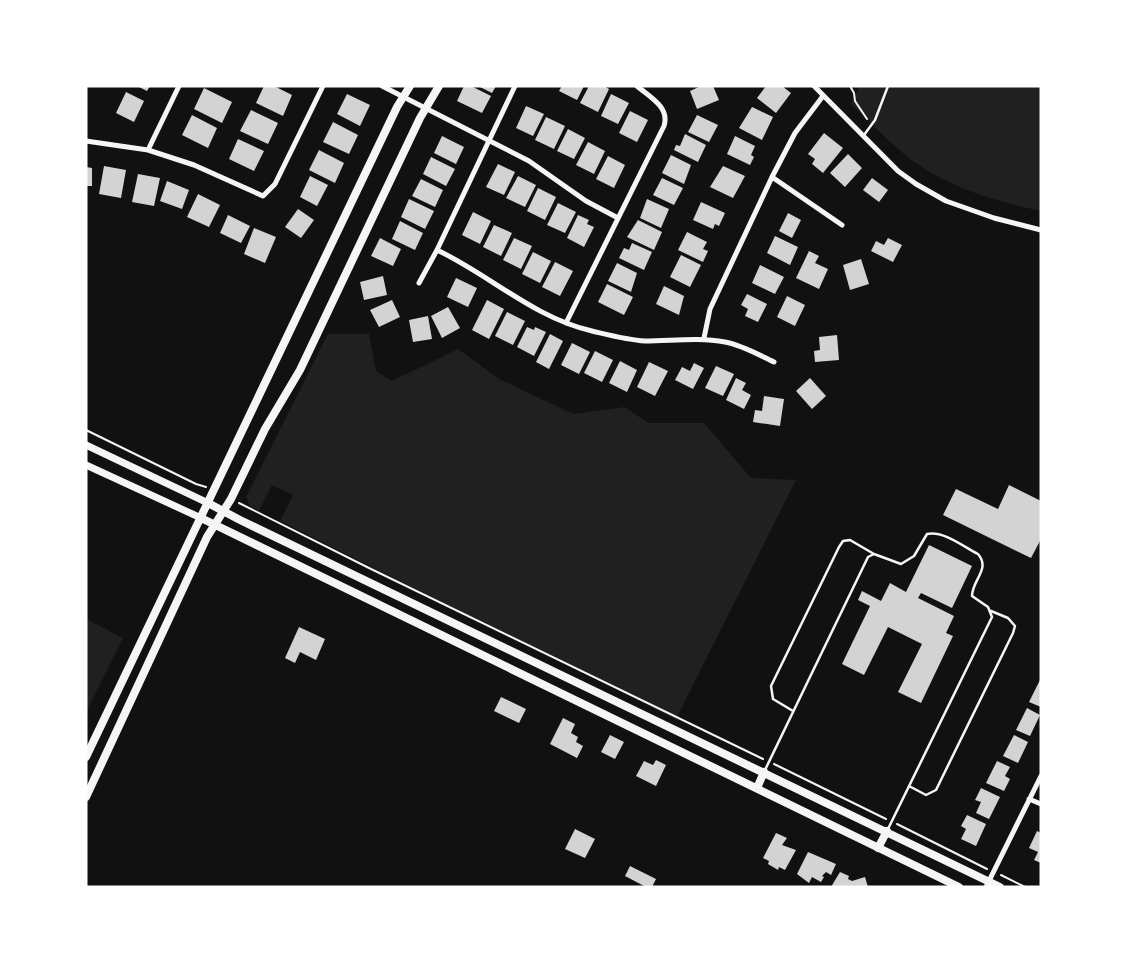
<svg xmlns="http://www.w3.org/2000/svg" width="1127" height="973" viewBox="0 0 1127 973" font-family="Karla,sans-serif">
<rect width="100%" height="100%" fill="#111"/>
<!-- green -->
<path fill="#202020" d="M860,86H1041V211C993,201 941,185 904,154C885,138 868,120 851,104Z
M328,334H369L376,371L392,381L458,349L499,379L573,414L625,407L648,423H704L751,478L796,480L676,719L280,521L293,495L272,485L259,511L250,506L246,497Z
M86,619L123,638L86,713Z"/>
<!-- building -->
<path fill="#d3d3d3" d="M137,86H150L147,91Z
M264,86H274L292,95L283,116L256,103Z
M464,86H471L491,96L482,113L457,101Z
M478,86H496L492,93Z
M562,86H584L577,100L559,91Z
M589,86H604L609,89L598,112L580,103Z
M701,86H713L719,100L697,109L690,91Z
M766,86H782L791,93L776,113L757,98Z
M204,88L232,102L222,123L194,109Z
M126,92L144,101L134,122L116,113Z
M347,94L370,105L360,126L337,114Z
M611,94L629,103L618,124L601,116Z
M526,106L544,114L533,136L516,128Z
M752,107L773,117L762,140L739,128Z
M251,110L278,123L268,144L240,131Z
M630,111L648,120L637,142L619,133Z
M192,115L217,128L208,148L182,135Z
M697,115L718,125L709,142L688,132Z
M546,117L565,126L554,149L535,140Z
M333,122L358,135L349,154L323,142Z
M568,129L585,138L574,159L557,151Z
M824,133L843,148L823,173L812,164L815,159L808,154Z
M685,134L706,145L698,162L674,150L676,145L680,146Z
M442,136L464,147L456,164L434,153Z
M735,136L755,146L751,155L754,157L750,165L727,154Z
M238,139L264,151L254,171L229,159Z
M588,142L605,151L594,174L576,165Z
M319,150L344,163L335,183L309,170Z
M848,154L862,168L845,187L830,173Z
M671,155L691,165L684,184L662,173Z
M608,156L625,165L614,188L596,179Z
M431,157L455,169L446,186L423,174Z
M498,164L515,172L504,195L486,187Z
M104,166L126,170L121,198L99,194Z
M723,166L745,176L733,198L710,187Z
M86,167L92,168V186H86Z
M138,174L160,178L154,206L132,202Z
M310,176L328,185L317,206L300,197Z
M518,176L536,185L525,207L506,198Z
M662,178L683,188L674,205L653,195Z
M872,178L888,190L879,202L863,190Z
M421,179L443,190L435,207L412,196Z
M167,181L189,190L182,209L160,201Z
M538,188L556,197L545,220L527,211Z
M198,194L220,205L209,227L187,217Z
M409,199L434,211L425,229L401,217Z
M647,199L669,209L661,228L640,218Z
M701,202L725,213L719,226L715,224L713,229L693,220Z
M558,203L576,212L565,233L547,225Z
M298,209L314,220L301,238L285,227Z
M473,212L491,221L480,244L462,235Z
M788,213L801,220L792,238L779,231Z
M228,215L250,226L241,243L220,233Z
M578,215L589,220L587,224L594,227L584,247L567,238Z
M638,220L662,232L654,250L627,237Z
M400,221L423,233L415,250L392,239Z
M494,225L512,233L501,256L483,247Z
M254,228L276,237L265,263L244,254Z
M687,232L707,242L703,249L708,251L703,262L678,250Z
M775,236L798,247L790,265L767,253Z
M380,238L401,249L393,266L371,256Z
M514,238L532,246L521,269L503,260Z
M888,238L902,245L893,262L871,251L876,241L884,245Z
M632,243L652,252L644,270L619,258L624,248L629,250Z
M809,251L819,256L815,263L828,269L819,289L796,278Z
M533,252L551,261L540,283L522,274Z
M681,255L701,265L690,287L670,277Z
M861,259L869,284L850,290L843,265Z
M555,262L573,271L560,296L542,287Z
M617,263L637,273L631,292L608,281Z
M760,265L784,277L775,294L752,283Z
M383,276L387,295L364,300L360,282Z
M456,278L477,288L468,307L447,297Z
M607,284L633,297L624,315L598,302Z
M664,286L684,296L679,315L656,304Z
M747,294L767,304L758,322L745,316L748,309L741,305Z
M787,296L805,305L795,326L777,317Z
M392,300L400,317L379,327L370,310Z
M487,300L504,309L489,339L472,330Z
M448,307L460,328L442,338L431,316Z
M507,312L525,321L513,345L495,336Z
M428,316L432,339L413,342L409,320Z
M527,327L534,330L535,327L546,332L534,356L517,347Z
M550,334L563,341L549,369L536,362Z
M837,335L839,360L815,362L814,351L820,350L819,337Z
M572,343L590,352L579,374L561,365Z
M595,351L613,360L602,382L584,373Z
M620,361L637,370L627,392L609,383Z
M649,362L668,371L655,396L637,387Z
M694,363L704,368L693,389L675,380L682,367L690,371Z
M716,366L734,374L723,396L705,388Z
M736,378L746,383L742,390L751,395L744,409L726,400Z
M810,378L826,396L812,409L796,391Z
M764,396L784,399L780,426L753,422L755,410L762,411Z
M1009,485L1041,501V539L1031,558L943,515L956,489L998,509Z
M929,545L972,566L952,608L921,593L918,598L954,616L946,633L953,636L921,703L898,692L922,644L888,627L864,675L842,664L870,606L858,600L862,591L881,601L890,583L906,592Z
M299,627L325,639L316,660L300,652L295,663L285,658Z
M1041,678V707L1029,702Z
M501,697L526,709L519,723L494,711Z
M1027,708L1040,715L1030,736L1016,730Z
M563,718L575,724L571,733L578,737L576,742L583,746L577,758L550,744Z
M610,735L624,742L615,759L601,752Z
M1014,735L1028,742L1018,763L1003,756Z
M656,760L666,765L656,786L636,776L644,761L653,765Z
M997,761L1010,767L1005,776L1010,779L1004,791L986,783Z
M981,788L1000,797L989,819L976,813L981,802L975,800Z
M967,815L986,824L976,846L961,839L966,829L961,826Z
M575,829L595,839L585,858L565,849Z
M1037,831L1041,833V863L1034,860L1038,852L1029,848Z
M776,833L787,838L782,845L796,850L785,870L779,867L778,870L768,864L769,861L763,858Z
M808,852L836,864L831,875L826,872L822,876L824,877L821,882L812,877L809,883L797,874Z
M630,866L656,879L652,887H646L625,876Z
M840,872L849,876L848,879L852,881L865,877L868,887H831Z"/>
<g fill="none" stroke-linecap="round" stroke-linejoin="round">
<!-- path -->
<path stroke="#f5f5f5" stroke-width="2" d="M850,86L854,93L855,101L867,119
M86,430L196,484L206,487
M239,503L369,568L763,759
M774,764L886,819
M897,824L987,869
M1001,875L1025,887"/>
<!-- service -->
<path stroke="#f5f5f5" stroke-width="2.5" d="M864,135L875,120L888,86
M793,711L773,699L771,686L839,547L843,541L850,540L874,554
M765,770L868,557L874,554L901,564L914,556L927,534C943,530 964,547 978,554C991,569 972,580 972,596L988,607L992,617L887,831
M909,786L926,795L936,790L1013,633L1015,626L1008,618L991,611"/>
<!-- minor -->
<path stroke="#f5f5f5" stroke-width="5" d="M382,86L529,161L586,201L618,218
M814,86L898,171L916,184L946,201L994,218L1041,230
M86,141L148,150L194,165L263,196L275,184L323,86
M148,150L179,86
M772,177L842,225
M437,250C490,275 534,318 592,331C609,335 628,340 645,341C672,341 698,337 725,342C742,345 759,355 774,362
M419,283L437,250L515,86
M566,323L664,126C670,107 650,97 637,86
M704,338L710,309L772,177L795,133L823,96
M1029,799L1041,804
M986,887L1041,776"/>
<!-- tertiary -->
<path stroke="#f5f5f5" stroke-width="7" d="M86,445L208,503
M86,465L201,518"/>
<!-- secondary -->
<path stroke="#f5f5f5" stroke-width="8" d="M208,503L240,520L1000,887
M201,518L959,887
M86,757L397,107L410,86
M757,788L764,772
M86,797L207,537L231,499L265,429L300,370L420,118L439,86
M878,848L887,831"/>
</g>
<!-- border -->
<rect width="1127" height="973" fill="none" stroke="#ffffff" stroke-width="175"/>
</svg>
